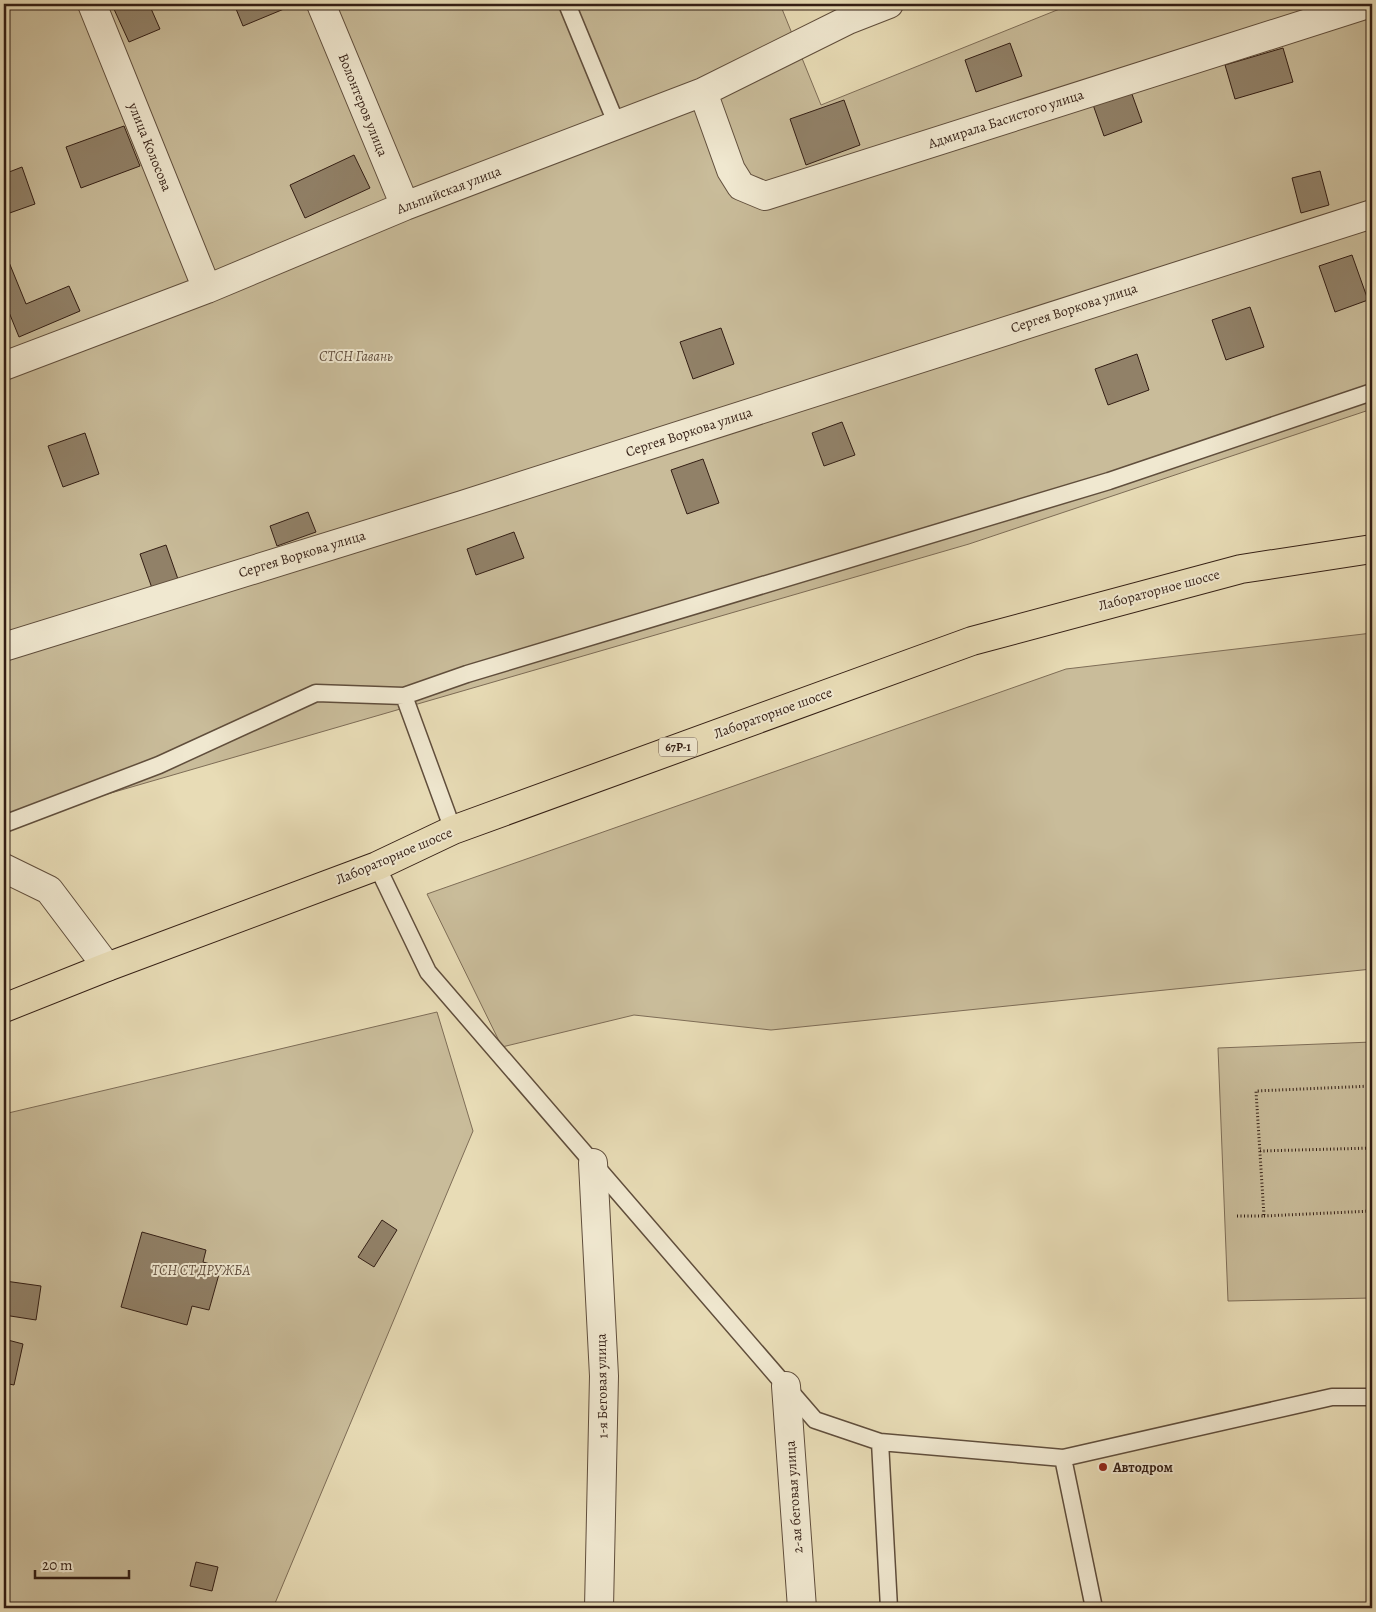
<svg xmlns="http://www.w3.org/2000/svg" width="1376" height="1612" viewBox="0 0 1376 1612" font-family="Alegreya,serif">
<rect width="100%" height="100%" fill="#e8dcb6"/>
<filter id="stains"><feTurbulence type="fractalNoise" baseFrequency=".004" numOctaves="4"/><feColorMatrix values="0 0 0 0 .2 0 0 0 0 .09 0 0 0 0 .02 0 0 0 .5 -.17"/></filter>
<radialGradient id="worn" r=".72"><stop offset=".6" stop-color="#630" stop-opacity="0"/><stop offset="1" stop-color="#630" stop-opacity=".3"/></radialGradient>
<!-- green -->
<path fill="#c9bc9a" stroke="#7e6d57" d="M4,4H780L821,105L1072,4H1372V409L969,544L4,824Z
M1372,633V969L771,1030L634,1015L502,1047L427,894L1066,669Z
M437,1012L473,1131L273,1608H4V1114Z
M1372,1042V1298L1228,1301L1218,1048Z"/>
<!-- building -->
<path fill="#918168" stroke="#331e14" d="M120,4H149L160,29L129,42L113,7Z
M234,4H296L243,26Z
M1010,43L1022,76L976,92L965,60Z
M1283,48L1293,82L1235,99L1225,65Z
M1129,86L1142,122L1104,136L1091,99Z
M844,100L860,145L806,165L790,119Z
M124,126L140,166L81,188L66,147Z
M354,155L370,188L305,218L290,185Z
M22,167L35,204L4,215V174Z
M1320,171L1329,205L1301,213L1292,178Z
M4,250L26,304L69,286L80,311L19,337L4,300Z
M1352,255L1368,300L1335,312L1319,266Z
M1250,307L1264,347L1226,360L1212,320Z
M721,328L734,364L693,379L680,342Z
M1137,354L1149,390L1108,405L1095,369Z
M842,422L855,455L824,466L812,433Z
M85,433L99,474L63,487L48,446Z
M703,459L719,503L687,514L671,470Z
M308,512L316,532L277,546L270,526Z
M514,532L524,558L476,575L467,549Z
M166,545L179,582L153,591L140,554Z
M382,1220L397,1230L374,1267L358,1257Z
M142,1232L206,1250L203,1262L221,1267L209,1310L192,1306L187,1325L121,1307Z
M5,1281L41,1286L36,1320L4,1315Z
M4,1339L23,1344L14,1385L4,1383Z
M196,1562L218,1567L212,1591L190,1586Z"/>
<g fill="none" stroke-linecap="round" stroke-linejoin="round">
<defs>
<path id="lane" d="M567,4L617,125
M404,696L453,830
M4,824L159,765L316,693L404,696L467,674L1109,481L1372,392
M377,866L428,972L815,1420L880,1442L1063,1458L1332,1397H1372
M880,1442L889,1608
M1063,1458L1094,1608"/>
<path id="street" d="M92,4L207,289
M321,4L405,206
M703,92L731,170L741,186L765,196L1368,4
M4,366L207,289L405,206L703,92L848,20L889,4
M4,647L462,505L1372,214
M4,868L49,890L107,967
M593,1163L604,1376L599,1608
M786,1386L802,1608"/>
<path id="primary" d="M4,1008L107,967L377,866L453,830L972,641L1241,569L1372,549"/>
</defs>
<!-- lane casing -->
<use href="#lane" stroke="#604e3c" stroke-width="19"/>
<!-- street casing -->
<use href="#street" stroke="#604e3c" stroke-width="30"/>
<!-- primary casing -->
<use href="#primary" stroke="#331e14" stroke-width="30"/>
<!-- path -->
<path stroke="#331e14" stroke-width="3" stroke-dasharray="1 2.5" stroke-linecap="butt" d="M1260,1151L1372,1148
M1237,1216H1264L1256,1091L1372,1086
M1264,1216L1372,1211"/>
<!-- lane -->
<use href="#lane" stroke="#f0e8d0" stroke-width="16"/>
<!-- street -->
<use href="#street" stroke="#f0e8d0" stroke-width="28"/>
<!-- primary -->
<use href="#primary" stroke="#e8dcb6" stroke-width="28"/>
</g>
<!-- markers -->
<circle fill="#8f2418" stroke="#f0e8d0" stroke-width="2" cx="1103" cy="1467" r="5"/>
<g text-anchor="middle" dominant-baseline="central" stroke-width="4" stroke-linejoin="round" paint-order="stroke">
<!-- shield labels -->
<rect fill="#f0e8d0" stroke="#6c5b4c" stroke-width="1" x="659" y="737.5" width="38" height="19" rx="4"/>
<g font-size="12" font-weight="bold" fill="#331e14">
<text x="678" y="747">67Р-1</text>
</g>
<!-- street labels -->
<g font-size="14" fill="#331e14" stroke="#f0e8d0">
<text transform="translate(363 105) rotate(68)">Волонтеров улица</text>
<text transform="translate(1006 119) rotate(-18)">Адмирала Басистого улица</text>
<text transform="translate(150 147) rotate(68)">улица Колосова</text>
<text transform="translate(449 190) rotate(-21)">Альпийская улица</text>
<text transform="translate(1074 308) rotate(-18)">Сергея Воркова улица</text>
<text transform="translate(689 432) rotate(-18)">Сергея Воркова улица</text>
<text transform="translate(302 554) rotate(-17)">Сергея Воркова улица</text>
<text transform="translate(1159 590) rotate(-15)">Лабораторное шоссе</text>
<text transform="translate(773 713) rotate(-20)">Лабораторное шоссе</text>
<text transform="translate(394 856) rotate(-23)">Лабораторное шоссе</text>
<text transform="translate(602 1386) rotate(-91)">1-я Беговая улица</text>
<text transform="translate(794 1497) rotate(-94)">2-ая беговая улица</text>
</g>
<!-- park labels -->
<g font-size="14" font-style="italic" fill="#604d3c" stroke="#f0e8d0">
<text x="356" y="356">СТСН Гавань</text>
<text x="201" y="1270">ТСН СТ ДРУЖБА</text>
</g>
<!-- poi labels -->
<g font-size="14" font-weight="bold" fill="#331e14" stroke="#f0e8d0" text-anchor="start">
<text x="1113" y="1467">Автодром</text>
</g>
</g>
<!-- margin -->
<rect width="1376" height="1612" fill="none" stroke="#e8dcb6" stroke-width="20"/>
<rect x="5" y="5" width="1366" height="1602" fill="none" stroke="#331e14" stroke-width="2.5"/>
<rect x="10" y="10" width="1356" height="1592" fill="none" stroke="#331e14"/>
<!-- scale -->
<path d="M35 1570v8h94v-8" fill="none" stroke="#331e14" stroke-width="2.5"/>
<text x="42" y="1570" font-size="15" fill="#331e14" stroke="#f0e8d0" stroke-width="4" paint-order="stroke">20 m</text>
<rect width="100%" height="100%" filter="url(#stains)"/>
<rect width="100%" height="100%" fill="url(#worn)"/>
</svg>
